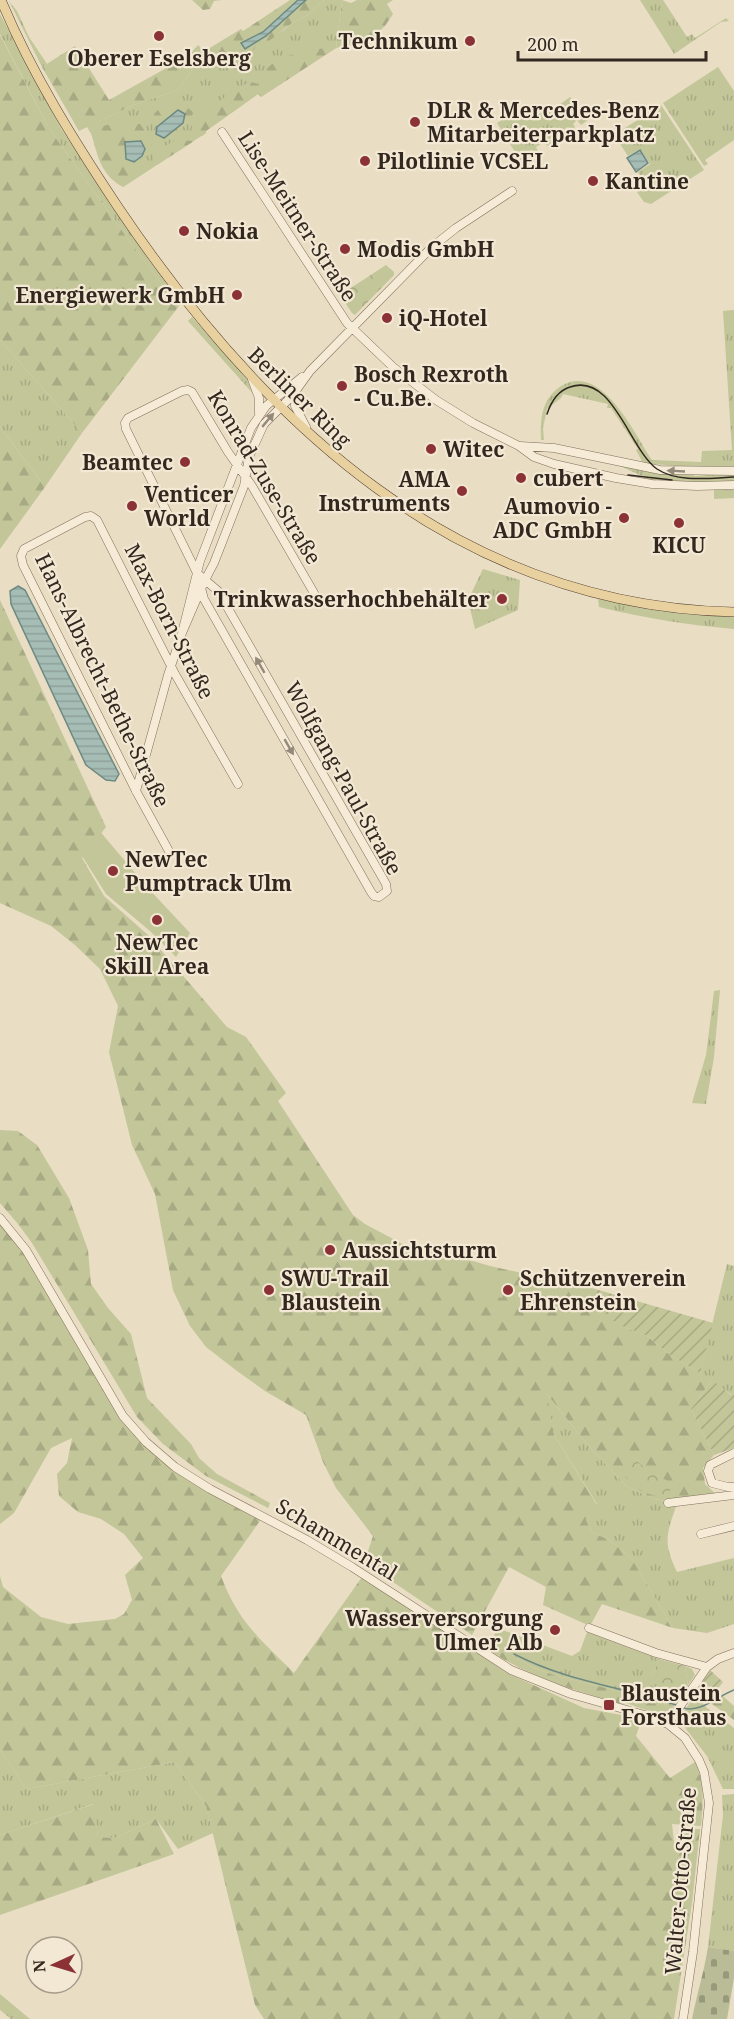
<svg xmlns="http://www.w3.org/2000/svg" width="734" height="2019" viewBox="0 0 734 2019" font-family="'Noto Serif',serif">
<defs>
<pattern id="grass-tufts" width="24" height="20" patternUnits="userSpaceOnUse" patternTransform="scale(1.5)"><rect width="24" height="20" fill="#c2c699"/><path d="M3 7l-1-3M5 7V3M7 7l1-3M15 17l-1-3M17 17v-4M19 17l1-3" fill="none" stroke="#a7aa83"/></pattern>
<pattern id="forest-firs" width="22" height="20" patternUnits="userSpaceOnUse" patternTransform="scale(1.5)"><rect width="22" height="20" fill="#c2c699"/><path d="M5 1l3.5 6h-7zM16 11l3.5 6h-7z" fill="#a7aa83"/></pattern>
<pattern id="cemetery-stones" width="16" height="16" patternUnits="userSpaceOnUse" patternTransform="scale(1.5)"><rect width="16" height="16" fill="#b9bc97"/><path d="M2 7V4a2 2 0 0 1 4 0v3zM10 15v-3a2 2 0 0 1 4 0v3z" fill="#97997b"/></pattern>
<pattern id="park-crowns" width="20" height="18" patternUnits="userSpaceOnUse" patternTransform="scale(1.5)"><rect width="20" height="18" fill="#c2c699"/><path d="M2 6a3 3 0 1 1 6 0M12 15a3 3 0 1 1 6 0" fill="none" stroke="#a7aa83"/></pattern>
<pattern id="garden-furrows" width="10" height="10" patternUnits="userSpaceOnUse" patternTransform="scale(1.5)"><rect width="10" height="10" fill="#c2c699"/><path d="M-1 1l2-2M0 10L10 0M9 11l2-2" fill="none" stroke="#a7aa83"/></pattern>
<pattern id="water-rules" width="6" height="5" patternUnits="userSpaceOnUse" patternTransform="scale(1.5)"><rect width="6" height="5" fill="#a5bdb5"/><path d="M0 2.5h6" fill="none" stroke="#8ea29b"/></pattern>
</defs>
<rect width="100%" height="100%" fill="#e9ddc4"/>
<!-- grass -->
<path fill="url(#grass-tufts)" d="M324,0H342L336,48L261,97L258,94L206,131V133L123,187L87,127L133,105L178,90L197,63L215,55L240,67L256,47L284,30L292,23L308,15Z
M640,0H663L687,37L692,34L695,38L726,18L729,21L721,22L674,54Z
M9,1L17,11L29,37L47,64L42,67Z
M0,14L62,130L148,259L181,303L179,306L130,242L50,130L0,34Z
M718,67L734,91V140L705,160L708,164L704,166L663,103Z
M570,97L577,106L582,108L588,120L581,125L577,120L573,124L575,127L571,130L568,127L561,131L563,135L559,138L556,135L549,139L552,143L547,146L544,142L536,147L538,151L535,154L532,150L526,154L529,159L524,161L520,160L497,123L519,109L541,114L542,110L549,106L555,108Z
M661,105L704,170L651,204L644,202L637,192L646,185L638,172L650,164L640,149L628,156L614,135Z
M734,310V466L686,467L643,463L636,450L638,449L611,408H607L608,404L563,394L561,398L547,409L543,428L544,440H541C540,421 541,402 557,389C599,356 634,433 652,460L701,462L702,451L732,450L723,311Z
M192,317L250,383L256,397L188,321Z
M0,340L82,433L45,487L0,427Z
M621,464L694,474V476L734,473V483L680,484L635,478H656L640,475L620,466Z
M714,490H734V498L714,499Z
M483,569L520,580L518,610L475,629L468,600Z
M598,599L687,614L734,617V629C688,625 644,618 599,607Z
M720,990L714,1057L706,1104L692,1103L706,1055L714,991Z
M727,1264L734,1266V1392L732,1395L700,1373Z
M546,1393L586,1443L626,1486L654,1499L677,1503C667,1534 662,1541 677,1572L734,1558V1624L707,1633L673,1628L632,1559L611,1541L592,1532L586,1520L597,1504L554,1435Z
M497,1628L572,1656L580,1651L587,1632L659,1659L652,1675L688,1685L685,1666L692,1669L695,1675L671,1710L662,1702L554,1675L534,1668L512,1655L500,1652L498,1656L488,1651Z
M695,1695L707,1708L734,1728V1789H723L707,1756L686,1729L697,1718L685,1710Z
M0,1749L26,1789L175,1762L206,1806L213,1833L178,1849L156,1819L115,1838L98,1837L93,1804L0,1835Z
M734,1794V1951L708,1947L723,1815L722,1795Z
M0,1994L30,2019H11L0,2010Z"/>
<!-- forest -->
<path fill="url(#forest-firs)" d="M192,0H222L214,1L210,9L203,10Z
M290,0H298L263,32L241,43L281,22L306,0H324L308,15L292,23L269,41L256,47L240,67L233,70L215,55L207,57L204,63H197L178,90L133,105L79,131L42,67L75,46L109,100L188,56L198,45L201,48L208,49L241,29L243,31Z
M342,0L351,3L357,0H393L387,4L393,14L385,26L374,36L362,42L336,48L261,97C260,89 260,77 266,70C278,54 317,47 336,48Z
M0,35L50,130L130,242L179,306L82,433L0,340Z
M250,82L259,84L258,94L206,131V133L202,136L191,134L192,125L197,108L208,110L237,88Z
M181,104L194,112C186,126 177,135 163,143L159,141L161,136L165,138L183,123L185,114L178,110L161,123L156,121L154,114L162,106Z
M117,122L140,124L152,141L151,146L145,149L141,142H126V159L152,168L123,187C99,174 98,154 90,130Z
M178,140L194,141L157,165L155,164L153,157C159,149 169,143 178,140Z
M0,427L45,487L0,549Z
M0,600L106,827L82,858L104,896L148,935L227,1027L246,1037L286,1093L278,1101L353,1215L365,1224L410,1248H428L490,1266L595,1289L601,1307L624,1327L647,1336L670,1355L712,1380L691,1409L714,1455L703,1468L705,1484L720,1498L677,1503L654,1499L626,1486L586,1443L547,1394L554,1435L597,1505L586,1520L592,1532L611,1541L632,1559L673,1628L602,1604L590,1626L543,1605L546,1587L509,1567L472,1635L384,1576L330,1543L333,1538L367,1554L373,1536L336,1488L323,1462L306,1415L265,1391L237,1371L206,1347L190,1326L173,1290L155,1194L132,1145L109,1052L118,1006L100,969L75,945L51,926L0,903Z
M0,1130L18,1131L37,1145L69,1198L88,1250L91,1284L108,1308L131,1334L147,1398L191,1444L199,1458L217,1474L270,1503L268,1508L206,1476L163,1444L137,1417L32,1243L18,1224L0,1203Z
M0,1223L25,1254L132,1432L155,1455L183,1477L262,1518L221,1576C238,1622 261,1640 294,1673L362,1577L507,1673L584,1708L642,1719L636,1736L670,1778L695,1762C705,1784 703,1802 701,1826L672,1824L674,1842L681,1841V1829H700L692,1903L674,2019H264L255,2005L206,1806L175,1762L26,1789L0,1749V1576L3,1587L41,1617L68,1624L115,1619L124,1614L132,1600L125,1575L143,1558L124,1534L101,1519L78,1512L59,1496L57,1474L67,1463L72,1438L51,1448L14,1513L0,1524Z
M500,1652L512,1655L534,1668L554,1675L662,1702L671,1710L665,1717L626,1703L622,1704C579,1692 537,1679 498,1656Z
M716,1690L734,1706V1720L708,1701Z
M685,1710L697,1718L686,1729L680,1719Z
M94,1804L98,1837L115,1838L156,1819L174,1854L0,1915V1835Z"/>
<!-- cemetery -->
<path fill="url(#cemetery-stones)" d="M708,1947L734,1951V1978L727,2019H692C697,1994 704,1972 708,1947Z"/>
<!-- park -->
<path fill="url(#park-crowns)" d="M386,265L394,272V275L355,315L352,313L340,295Z
M634,1459L649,1471L668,1481L671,1489L666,1497C647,1496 633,1489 623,1473L625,1462Z
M659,1659L685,1666L688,1685L662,1684L652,1675Z"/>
<!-- garden -->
<path fill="url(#garden-furrows)" d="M595,1289L713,1323L700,1373L670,1355L647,1336L624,1327L609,1318L601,1307Z
M712,1380L731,1395L734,1392V1448L714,1455L691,1409Z
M710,1670L723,1682L708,1701L697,1690Z"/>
<!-- pitch -->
<path fill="#c2c699" d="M98,829L146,886L190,933L176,957L150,931L106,894L82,856Z
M484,1272L507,1280L502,1298L459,1284L462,1275L481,1281Z"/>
<!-- water -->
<path fill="url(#water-rules)" stroke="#6d8a82" stroke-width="1.5" d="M298,0H306L266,36L245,49L241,43L263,32Z
M178,110L185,114L183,123L164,138L156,134L157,127Z
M141,141L145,149L142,156L134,162L126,159L125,142Z
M640,150L648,163L636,172L627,158Z
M18,586L25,590L119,774L115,781L106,780L86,765L11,604L10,591Z"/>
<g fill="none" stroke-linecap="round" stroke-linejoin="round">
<!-- stream -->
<path stroke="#6d8a82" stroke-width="1.5" d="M514,1654C566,1681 622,1687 676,1705
M684,1708C700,1713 718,1696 734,1690"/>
<defs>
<path id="minor" d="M222,132L347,323L393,367L436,400L473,423L519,446L534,457L554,464L616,478L652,484L697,486L734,485
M252,379L259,398V413
M296,391L295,406L306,427
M520,446L554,448L660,470L734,471
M197,573L218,591L386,884L387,891L379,897L374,896L371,892L204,599L197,573L126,429L125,423L128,418L182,391L188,390L192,392L228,452L252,486L314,593
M182,633L204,582L214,563L244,486L249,457L264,424L292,396L310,371L432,247L456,228L512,191
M136,791L168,675L182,633L200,561L251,428L266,406L302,377
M170,853L136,791L23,565L21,556L24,549L85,517L91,516L97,520L175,674L238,784
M0,1218L26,1250L123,1416L146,1442L175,1467L210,1489L307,1540L352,1567L511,1670L571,1694L648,1716L668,1724L685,1738L699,1760L704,1772L709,1803L693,1952L683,2019
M734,1453L710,1465L708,1471L712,1483L728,1487H734
M668,1503L734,1495
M701,1534L734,1526
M589,1628L656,1653L707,1667
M668,1724L707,1667L718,1659L734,1653"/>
<path id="major" d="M1,0C31,72 74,141 118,207C264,424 458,606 734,612"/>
</defs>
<!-- minor casing -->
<use href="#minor" stroke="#826f5c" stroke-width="9"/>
<!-- major casing -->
<use href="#major" stroke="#503e30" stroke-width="10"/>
<!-- minor -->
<use href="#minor" stroke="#f5ebd6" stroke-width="8"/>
<!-- major -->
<use href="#major" stroke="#e9d09f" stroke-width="9"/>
<!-- tram -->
<path stroke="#33281f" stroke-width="1.5" d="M547,414C551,402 557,391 570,387C613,372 629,449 657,469C678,483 710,478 734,477
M628,475L672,480"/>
</g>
<!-- one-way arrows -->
<defs><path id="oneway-solid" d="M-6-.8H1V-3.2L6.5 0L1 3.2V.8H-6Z" transform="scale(1.5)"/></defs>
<g fill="#948a7a">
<use href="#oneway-solid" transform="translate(268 420) rotate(-50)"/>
<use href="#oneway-solid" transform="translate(676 471) rotate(-177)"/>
<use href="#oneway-solid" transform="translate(260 665) rotate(-120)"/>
<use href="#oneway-solid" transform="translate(289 747) rotate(60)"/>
</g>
<!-- markers -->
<g fill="#8b3236" stroke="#f2e8d3" stroke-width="2">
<circle cx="159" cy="36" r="6"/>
<circle cx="470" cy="41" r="6"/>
<circle cx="415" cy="122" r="6"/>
<circle cx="365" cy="161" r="6"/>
<circle cx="593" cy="181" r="6"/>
<circle cx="184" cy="231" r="6"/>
<circle cx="345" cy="249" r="6"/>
<circle cx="237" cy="295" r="6"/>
<circle cx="387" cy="318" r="6"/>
<circle cx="342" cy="386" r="6"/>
<circle cx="431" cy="449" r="6"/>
<circle cx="185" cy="462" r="6"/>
<circle cx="521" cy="478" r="6"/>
<circle cx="462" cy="491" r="6"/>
<circle cx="132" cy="506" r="6"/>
<circle cx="624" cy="518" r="6"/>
<circle cx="679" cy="523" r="6"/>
<circle cx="502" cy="599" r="6"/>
<circle cx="113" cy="871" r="6"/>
<circle cx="157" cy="920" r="6"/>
<circle cx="330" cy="1250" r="6"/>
<circle cx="269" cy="1290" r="6"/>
<circle cx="508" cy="1290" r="6"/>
<circle cx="555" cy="1630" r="6"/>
<rect x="603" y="1699" width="12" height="12" rx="3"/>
</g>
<g text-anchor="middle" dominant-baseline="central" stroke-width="4.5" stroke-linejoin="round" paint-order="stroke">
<!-- poi labels -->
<g font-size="21" font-weight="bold" fill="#33281f" stroke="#f2e8d3" text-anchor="start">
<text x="458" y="41" text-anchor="end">Technikum</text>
<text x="159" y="58" text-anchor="middle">Oberer Eselsberg</text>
<text x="427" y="110">DLR &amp; Mercedes-Benz<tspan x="427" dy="24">Mitarbeiterparkplatz</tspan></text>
<text x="377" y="161">Pilotlinie VCSEL</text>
<text x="605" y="181">Kantine</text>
<text x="196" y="231">Nokia</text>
<text x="357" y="249">Modis GmbH</text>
<text x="225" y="295" text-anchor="end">Energiewerk GmbH</text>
<text x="399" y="318">iQ-Hotel</text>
<text x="354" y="374">Bosch Rexroth<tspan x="354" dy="24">- Cu.Be.</tspan></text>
<text x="443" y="449">Witec</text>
<text x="173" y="462" text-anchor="end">Beamtec</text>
<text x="533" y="478">cubert</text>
<text x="450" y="479" text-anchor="end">AMA<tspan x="450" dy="24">Instruments</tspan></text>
<text x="144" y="494">Venticer<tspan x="144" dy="24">World</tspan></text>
<text x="612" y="506" text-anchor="end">Aumovio -<tspan x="612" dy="24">ADC GmbH</tspan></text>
<text x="679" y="545" text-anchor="middle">KICU</text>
<text x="490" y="599" text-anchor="end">Trinkwasserhochbehälter</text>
<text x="125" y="859">NewTec<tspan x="125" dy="24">Pumptrack Ulm</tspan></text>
<text x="157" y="942" text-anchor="middle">NewTec<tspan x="157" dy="24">Skill Area</tspan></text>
<text x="342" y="1250">Aussichtsturm</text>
<text x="281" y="1278">SWU-Trail<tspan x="281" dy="24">Blaustein</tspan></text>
<text x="520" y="1278">Schützenverein<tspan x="520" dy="24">Ehrenstein</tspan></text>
<text x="543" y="1618" text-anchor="end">Wasserversorgung<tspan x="543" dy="24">Ulmer Alb</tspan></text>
<text x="621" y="1693">Blaustein<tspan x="621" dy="24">Forsthaus</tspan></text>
</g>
<!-- street labels -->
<g font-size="21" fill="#33281f" stroke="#f2e8d3">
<text transform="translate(298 216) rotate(57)">Lise-Meitner-Straße</text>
<text transform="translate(300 397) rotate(44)">Berliner Ring</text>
<text transform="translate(265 477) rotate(59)">Konrad-Zuse-Straße</text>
<text transform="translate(170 621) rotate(63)">Max-Born-Straße</text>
<text transform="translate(103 680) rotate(64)">Hans-Albrecht-Bethe-Straße</text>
<text transform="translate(344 778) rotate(61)">Wolfgang-Paul-Straße</text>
<text transform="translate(337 1539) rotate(31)">Schammental</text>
<text transform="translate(680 1881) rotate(-85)">Walter-Otto-Straße</text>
</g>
</g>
<!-- north arrow -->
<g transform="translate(54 1965) rotate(266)"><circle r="28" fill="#f2e8d3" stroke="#a69b8b" stroke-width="1.5"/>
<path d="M0-4.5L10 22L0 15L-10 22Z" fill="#8b3236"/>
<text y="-9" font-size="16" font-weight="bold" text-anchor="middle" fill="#33281f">N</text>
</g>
<!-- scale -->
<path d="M518 51v9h188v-9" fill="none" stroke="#33281f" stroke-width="3"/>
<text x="527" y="51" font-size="18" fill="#33281f" stroke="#f2e8d3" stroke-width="4.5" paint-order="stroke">200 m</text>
</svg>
